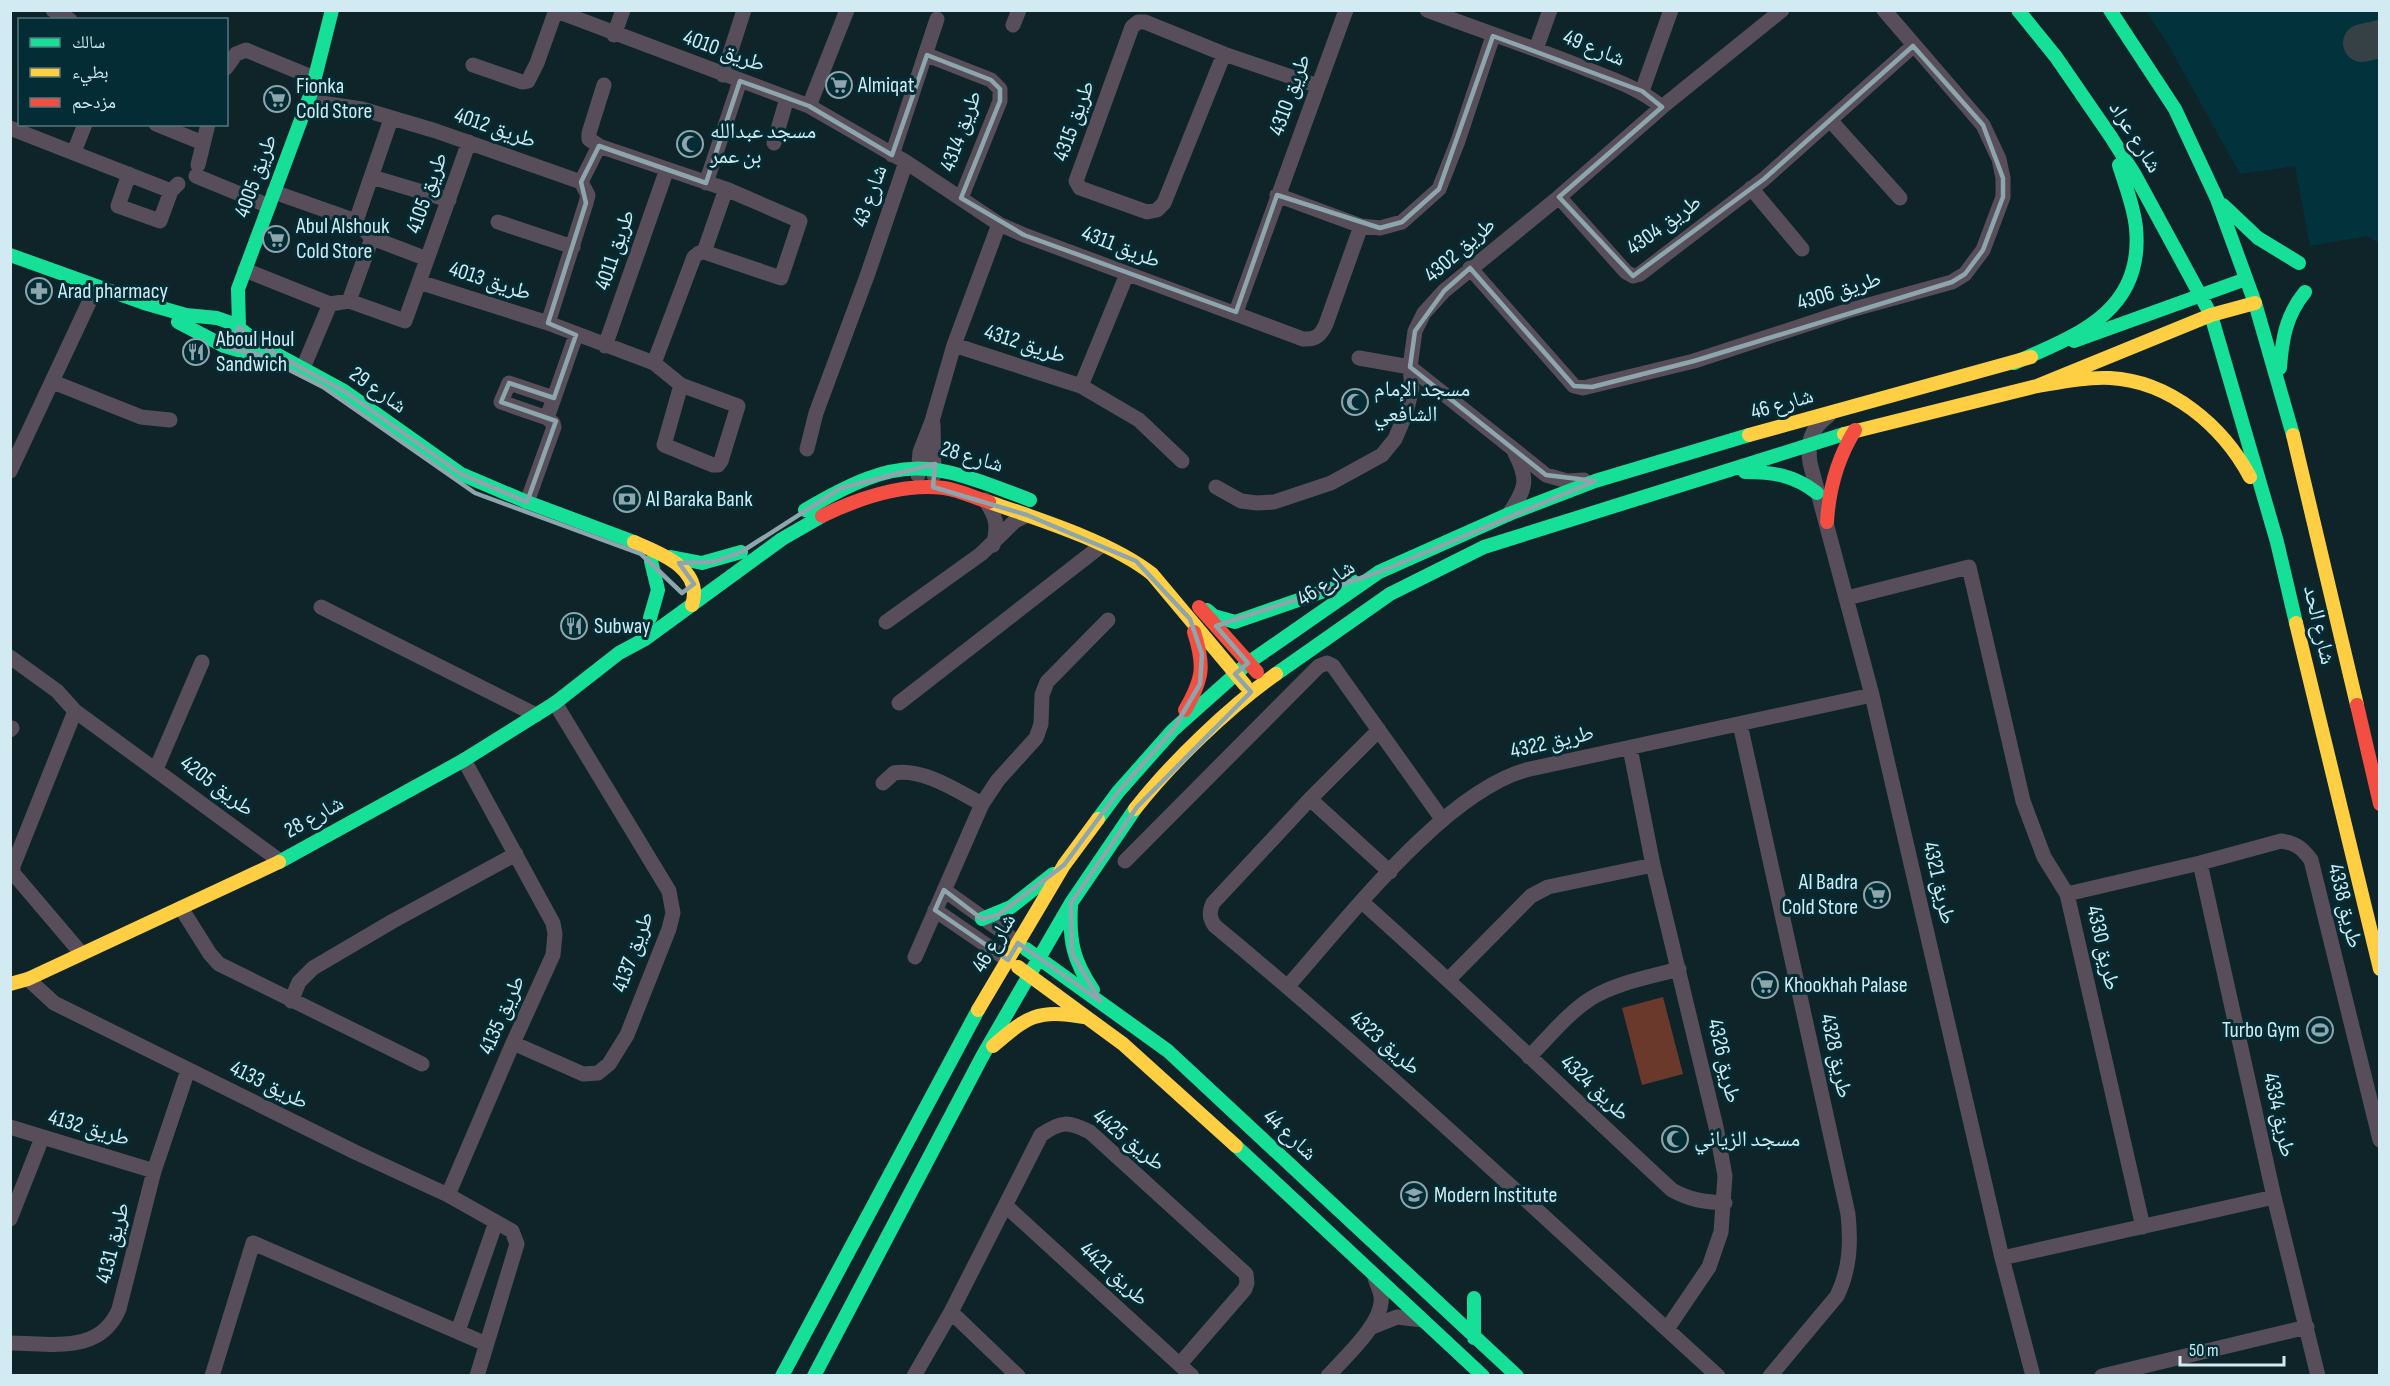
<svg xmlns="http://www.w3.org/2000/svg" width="2390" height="1386" viewBox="0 0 2390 1386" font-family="'Sofia Sans Condensed','Noto Naskh Arabic',sans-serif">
<rect width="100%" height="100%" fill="#0e2429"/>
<!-- built -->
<path fill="#02333c" d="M2146,11H2379V243L2367,236L2310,246L2295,166L2240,174L2169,46Z"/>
<!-- green -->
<path fill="#6b382c" d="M1663,997L1683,1074L1642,1085L1622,1008Z"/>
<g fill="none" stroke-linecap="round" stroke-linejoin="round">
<!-- taxiway -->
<path stroke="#364146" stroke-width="38" d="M2362,43L2380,39"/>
<!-- street -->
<path stroke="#574e59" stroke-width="15" d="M53,10L70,20
M554,10L809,106L906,162L999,224L1024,235L1303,339C1316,340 1321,335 1326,324L1361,226L1380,228L1402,222L1439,189L1458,141L1493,36
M1427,10C1479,30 1532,47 1584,68C1612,79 1639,88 1662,107
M1013,25L1019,10
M614,35L623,10
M1536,49L1550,10
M1224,54L1164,203L1157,210L1147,212L1080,188L1076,181L1132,27L1138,22H1145L1224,54L1318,86
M927,55L991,80L1000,89V101L961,198
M473,65L522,82L528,81L537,63L556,10
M226,68L236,54L246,50L314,78
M723,75L744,10
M1642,91L1671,10
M308,101L362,109L436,131L581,182
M809,106L847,10
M1830,120L1900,198
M156,124L203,143
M10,128L171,191
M774,143L787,98
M599,146L726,189
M74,152L85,124
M892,155L937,19
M198,165L208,124
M129,174L118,206L160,221L171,191L178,184
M196,176L269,206
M372,177L449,200
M581,182L599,146L589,139V133L604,85
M706,183L740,81
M1751,188L1802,249
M274,192L356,221
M1277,195L1361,226
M1559,197L1626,272L1633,276L1640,274L1764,179L1913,46
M498,222L573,247
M372,238L356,221L391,119
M1470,268L1574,386L1583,388L1694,361L1847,311L1952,282L1965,274L1983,250L2003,197V178L1999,159L1983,125L1884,10
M245,270L330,304L349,301L405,321L469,142
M419,282L548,323L654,363
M349,301L372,238L427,259
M1236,312L1346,10
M548,323L586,203L588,195L581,182
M954,345L1081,386L1139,420L1182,461
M605,346L667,169
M1359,358L1410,367L1546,475L1567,481L1584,480
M303,368L330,304
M53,382L141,417L170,420
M681,385L654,363L694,257L699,253L704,252L726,189L800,221L781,278L704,252
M681,385L738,406L721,461L718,465H713L664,445Z
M1081,386L1127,274
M554,398L509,383L501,402L547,418L576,335
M1829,415C1811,429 1807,440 1810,463L1872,695L2002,1258L2033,1376
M933,424L934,475
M807,449L816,413L867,276L906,162
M10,471L93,294
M918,475L920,452L932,421L954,345L999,224
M1216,487L1241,501L1257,503L1274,502L1331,483L1382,455L1395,439L1406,413L1412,388L1410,367L1415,331L1424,313L1444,291L1559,197L1662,107L1782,10
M985,500C996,516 999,526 993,545
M527,502L554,427L553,423L547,418
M1509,514C1526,488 1529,480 1515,453
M1847,598L1969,567L2023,801L2044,857L2067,894L2143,1227
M321,607L536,715
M886,622L981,554L1015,521L1027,515
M10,657L57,691L75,711L280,861
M899,703L1102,545
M75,711L13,866V873L81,953
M1740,724L1848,1214C1851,1243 1850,1269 1837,1296L1770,1376
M10,730L12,728
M1379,730L1310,799L1213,903C1209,912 1209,918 1215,926C1388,1069 1551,1224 1718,1376
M1630,748L1653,865L1716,1127L1725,1176L1721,1232L1709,1267L1667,1329
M156,769L202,662
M883,783L894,773C923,768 957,791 982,804
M1310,799L1390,872
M1125,861L1319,666L1327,663L1333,666L1442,819
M2200,863L2274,1197L2318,1376
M944,890L1018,943
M2067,894L2200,863L2281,841C2296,843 2302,848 2311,860L2380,1140
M1362,902C1467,995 1568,1094 1672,1190C1690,1200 1704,1202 1725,1203
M181,908L210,954L219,964L422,1064
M935,910L1008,960
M915,957L982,804L998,780L1036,738L1041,724L1042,695L1047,682L1108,620
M28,979L54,1003L357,1153L448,1195L512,1231L517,1244L477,1376
M1449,979L1531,896L1548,887L1653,865
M1288,986C1345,922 1446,789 1530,769L1872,695
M291,1001L299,982L313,968L393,921L516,854
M513,1043L583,1074L598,1073L609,1064L627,1035L669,929L673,913L669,891L555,703
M1529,1057C1549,1037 1567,1014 1590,999C1615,983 1650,977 1679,969
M10,1127L154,1171
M448,1195L513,1043L553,955L555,934L553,923L464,760
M1006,1206L1192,1376
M10,1219L42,1138
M2002,1258L2274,1197
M951,1312L1018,1376
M1372,1327L1397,1317L1422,1320
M458,1331L496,1222
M10,1343C51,1343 100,1355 119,1309L154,1171L188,1070
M212,1376L253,1243L486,1344
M914,1376L951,1312L1041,1135C1061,1121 1068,1121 1090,1132L1246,1274L1247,1283L1245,1289L1180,1364
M1328,1376C1344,1358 1385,1322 1381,1296C1380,1290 1377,1284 1375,1278
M2102,1376L2307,1327"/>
<!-- fast -->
<path stroke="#16e098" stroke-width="14" d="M2018,10L2056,57L2111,137L2135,175L2211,315L2277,542L2296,623
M2110,10L2175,109L2217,199L2255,303L2293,435
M2223,205L2258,238L2299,263
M10,255L144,303L186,315L217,318L234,324L263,347L344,391L461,474L527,502L634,542
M178,322L224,346L269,359
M236,338L239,327L238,289L311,93L332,10
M2074,341L2246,279
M2014,363C2078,335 2144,311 2136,228C2134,206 2125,185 2119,165
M2280,368C2282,339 2286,315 2305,292
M1745,472C1773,472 1794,475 1817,493
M805,510C902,453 928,460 1030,500
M671,557L702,563L741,552
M1207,610L1214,616L1235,622L1353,581
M650,618L658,590L651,561
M1276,674L1390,594L1484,547L1844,434
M1098,819L1118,792L1173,730L1248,663L1379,572L1509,514L1595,481L1749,435
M279,862L464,760L555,703L619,653L645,639L782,539L822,516
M1071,906C1069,941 1073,960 1093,990
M982,919L1011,907L1053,874
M1026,949L1168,1051L1517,1376
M1236,1146L1483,1376
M1474,1298V1338
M782,1376L978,1010
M814,1376L983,1055L1071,903L1135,809"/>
<!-- slow -->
<path stroke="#ffcf43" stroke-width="14" d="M2037,386C2061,382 2085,377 2110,378C2170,381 2223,426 2250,477
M1844,434L2037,386L2211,315L2255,303
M1749,435L2031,357
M2293,435L2357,705
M989,502C1038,519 1112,542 1152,574L1245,685
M634,542C660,553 704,569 692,605
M2296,623L2380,969
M1135,809C1171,763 1228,708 1276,674
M1018,967L1123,1044L1236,1146
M10,984L28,979L279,862
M978,1010L1064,865L1098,819
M993,1046C1028,1016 1037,1009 1084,1017"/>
<!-- jam -->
<path stroke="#f24e42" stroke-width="14" d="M822,516C859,498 902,483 944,488C959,490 975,498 989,502
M1827,522C1829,488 1837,459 1855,430
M1199,607L1257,672
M2357,705L2380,804
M1185,710C1203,679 1205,666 1194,632"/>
</g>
<!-- marked area -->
<path fill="none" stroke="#8da5ac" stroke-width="4.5" stroke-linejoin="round" d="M1493,36L1642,91L1662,107L1559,197L1633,276L1764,179L1913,46L1983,125L2003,178V197L1983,250L1965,274L1952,282L1694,361L1592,387L1574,386L1470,268L1444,291L1415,331L1410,367L1546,475L1595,481L1379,572L1216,626L1248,663L1235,674L1251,692L1137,807L1071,903L1072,953L1100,1001L1018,943L1008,960L935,910L944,890L982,919L998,915L1064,865L1118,792L1173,730L1200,684L1202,654L1190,619L1136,561L1027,515L933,487L935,464L841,488L741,552L713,562L679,563L694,584L682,593L641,554L475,493L323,387L260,355L229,348L239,327L263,347L344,391L461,474L527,502L556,421L501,402L509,383L554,398L576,335L548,323L586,203L581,182L599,146L706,183L740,81L809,106L892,155L927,55L991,80L1000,89V101L961,198L1024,235L1236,312L1277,195L1380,228L1402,222L1439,189Z"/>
<!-- icons -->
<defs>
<symbol id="supermarket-ring" viewBox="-11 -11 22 22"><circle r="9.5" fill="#032c34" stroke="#8da5ac" stroke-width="1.5"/><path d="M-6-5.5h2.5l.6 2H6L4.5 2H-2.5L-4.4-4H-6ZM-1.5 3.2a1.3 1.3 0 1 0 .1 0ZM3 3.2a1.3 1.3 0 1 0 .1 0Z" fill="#8da5ac"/></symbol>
<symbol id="mosque-ring" viewBox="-11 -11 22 22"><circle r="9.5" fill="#032c34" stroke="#8da5ac" stroke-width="1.5"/><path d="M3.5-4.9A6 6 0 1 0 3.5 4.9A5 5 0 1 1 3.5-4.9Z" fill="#8da5ac"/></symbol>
<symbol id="pharmacy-ring" viewBox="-11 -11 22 22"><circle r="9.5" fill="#032c34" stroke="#8da5ac" stroke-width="1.5"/><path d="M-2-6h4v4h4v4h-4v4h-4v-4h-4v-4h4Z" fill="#8da5ac"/></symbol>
<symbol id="restaurant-ring" viewBox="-11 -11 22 22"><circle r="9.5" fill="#032c34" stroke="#8da5ac" stroke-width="1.5"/><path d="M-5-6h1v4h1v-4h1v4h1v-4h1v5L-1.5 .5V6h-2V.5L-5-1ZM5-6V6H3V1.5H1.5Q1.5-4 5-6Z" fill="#8da5ac"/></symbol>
<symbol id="bank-ring" viewBox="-11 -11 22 22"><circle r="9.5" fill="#032c34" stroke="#8da5ac" stroke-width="1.5"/><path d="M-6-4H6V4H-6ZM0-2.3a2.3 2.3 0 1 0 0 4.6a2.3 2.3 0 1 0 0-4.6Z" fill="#8da5ac"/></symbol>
<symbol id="stadium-ring" viewBox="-11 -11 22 22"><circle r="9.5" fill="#032c34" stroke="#8da5ac" stroke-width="1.5"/><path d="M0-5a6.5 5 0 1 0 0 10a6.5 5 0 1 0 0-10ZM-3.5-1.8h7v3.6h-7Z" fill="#8da5ac"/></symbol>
<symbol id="university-ring" viewBox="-11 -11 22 22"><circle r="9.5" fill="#032c34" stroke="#8da5ac" stroke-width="1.5"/><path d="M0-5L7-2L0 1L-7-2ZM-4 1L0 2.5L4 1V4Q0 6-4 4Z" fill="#8da5ac"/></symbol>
</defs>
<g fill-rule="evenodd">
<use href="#supermarket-ring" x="824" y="70" width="30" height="30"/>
<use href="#supermarket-ring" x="262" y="84" width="30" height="30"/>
<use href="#mosque-ring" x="675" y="129" width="30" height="30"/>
<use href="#supermarket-ring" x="261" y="224" width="30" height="30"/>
<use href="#pharmacy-ring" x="24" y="276" width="30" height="30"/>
<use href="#restaurant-ring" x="181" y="337" width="30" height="30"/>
<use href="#mosque-ring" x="1340" y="387" width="30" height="30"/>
<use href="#bank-ring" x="612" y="484" width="30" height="30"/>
<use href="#restaurant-ring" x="559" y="611" width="30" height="30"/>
<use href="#supermarket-ring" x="1862" y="880" width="30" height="30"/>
<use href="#supermarket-ring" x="1750" y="970" width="30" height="30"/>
<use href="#stadium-ring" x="2305" y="1015" width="30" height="30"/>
<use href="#mosque-ring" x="1660" y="1124" width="30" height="30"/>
<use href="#university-ring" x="1399" y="1180" width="30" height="30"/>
</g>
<g text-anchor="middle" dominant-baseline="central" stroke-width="6" stroke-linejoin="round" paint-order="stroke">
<!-- street labels -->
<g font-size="22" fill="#d2ebf2" stroke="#032c34">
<text transform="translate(1594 48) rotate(22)">شارع 49</text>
<text transform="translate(724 51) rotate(20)">طريق 4010</text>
<text transform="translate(1290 95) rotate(-70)">طريق 4310</text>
<text transform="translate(1074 121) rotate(-70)">طريق 4315</text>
<text transform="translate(495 128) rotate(19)">طريق 4012</text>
<text transform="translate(961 131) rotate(-70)">طريق 4314</text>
<text transform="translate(2135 137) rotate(58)">شارع عراد</text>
<text transform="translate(256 176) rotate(-70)">طريق 4005</text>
<text transform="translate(427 193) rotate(-70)">طريق 4105</text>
<text transform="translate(870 196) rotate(-70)">شارع 43</text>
<text transform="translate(1664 225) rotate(-36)">طريق 4304</text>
<text transform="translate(1121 247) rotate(21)">طريق 4311</text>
<text transform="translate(615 250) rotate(-71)">طريق 4011</text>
<text transform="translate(1460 250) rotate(-41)">طريق 4302</text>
<text transform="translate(490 281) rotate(18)">طريق 4013</text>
<text transform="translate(1839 291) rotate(-17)">طريق 4306</text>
<text transform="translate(1025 344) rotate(18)">طريق 4312</text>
<text transform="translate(378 390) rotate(35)">شارع 29</text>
<text transform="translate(1782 404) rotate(-16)">شارع 46</text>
<text transform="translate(972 457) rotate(16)">شارع 28</text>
<text transform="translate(1326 583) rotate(-34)">شارع 46</text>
<text transform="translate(2319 625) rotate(77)">شارع الحد</text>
<text transform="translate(1552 742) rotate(-13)">طريق 4322</text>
<text transform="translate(217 786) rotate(37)">طريق 4205</text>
<text transform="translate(314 817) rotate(-29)">شارع 28</text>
<text transform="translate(1939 883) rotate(77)">طريق 4321</text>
<text transform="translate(2345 906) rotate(76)">طريق 4338</text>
<text transform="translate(994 943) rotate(-59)">شارع 46</text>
<text transform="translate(2103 948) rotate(77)">طريق 4330</text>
<text transform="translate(633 952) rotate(-70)">طريق 4137</text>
<text transform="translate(502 1015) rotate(-66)">طريق 4135</text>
<text transform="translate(1385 1043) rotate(41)">طريق 4323</text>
<text transform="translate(1836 1056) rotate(78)">طريق 4328</text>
<text transform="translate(1724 1061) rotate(77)">طريق 4326</text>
<text transform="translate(269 1085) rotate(26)">طريق 4133</text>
<text transform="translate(1595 1088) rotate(43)">طريق 4324</text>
<text transform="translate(2279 1115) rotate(78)">طريق 4334</text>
<text transform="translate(89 1128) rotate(16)">طريق 4132</text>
<text transform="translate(1290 1135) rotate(43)">شارع 44</text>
<text transform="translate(1129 1140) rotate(39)">طريق 4425</text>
<text transform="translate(113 1243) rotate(-76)">طريق 4131</text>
<text transform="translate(1114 1274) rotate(42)">طريق 4421</text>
</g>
<!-- poi labels -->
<g font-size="22" fill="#d2ebf2" stroke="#032c34" text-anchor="start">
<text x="858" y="85">Almiqat</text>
<text x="296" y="86">Fionka<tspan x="296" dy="25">Cold Store</tspan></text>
<text x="710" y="131">مسجد عبدالله<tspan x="710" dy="25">بن عمر</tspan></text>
<text x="296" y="226">Abul Alshouk<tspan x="296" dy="25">Cold Store</tspan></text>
<text x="58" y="291">Arad pharmacy</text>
<text x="216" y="339">Aboul Houl<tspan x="216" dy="25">Sandwich</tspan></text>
<text x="1374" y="389">مسجد الإمام<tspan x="1374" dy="25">الشافعي</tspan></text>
<text x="646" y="499">Al Baraka Bank</text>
<text x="594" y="626">Subway</text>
<text x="1858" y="882" text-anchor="end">Al Badra<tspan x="1858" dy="25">Cold Store</tspan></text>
<text x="1784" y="985">Khookhah Palase</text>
<text x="2300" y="1030" text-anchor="end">Turbo Gym</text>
<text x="1694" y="1139">مسجد الزياني</text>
<text x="1434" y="1195">Modern Institute</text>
</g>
</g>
<!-- border -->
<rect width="2390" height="1386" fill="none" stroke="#d2ebf2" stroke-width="24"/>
<!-- legend -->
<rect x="18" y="18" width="210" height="108" fill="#032c34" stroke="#567880" stroke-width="1.5"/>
<rect x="30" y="38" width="30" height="9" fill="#16e098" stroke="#567880" stroke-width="1.5"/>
<text x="72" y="48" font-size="18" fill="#d2ebf2">سالك</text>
<rect x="30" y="68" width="30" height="9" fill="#ffcf43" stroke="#567880" stroke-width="1.5"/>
<text x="72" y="78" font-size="18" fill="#d2ebf2">بطيء</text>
<rect x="30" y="98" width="30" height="9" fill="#f24e42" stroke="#567880" stroke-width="1.5"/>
<text x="72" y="108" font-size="18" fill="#d2ebf2">مزدحم</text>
<!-- scale -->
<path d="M2180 1356v9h104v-9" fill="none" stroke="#d2ebf2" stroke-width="3"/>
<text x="2189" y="1356" font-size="18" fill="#d2ebf2" stroke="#032c34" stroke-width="4.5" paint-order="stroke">50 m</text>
</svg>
